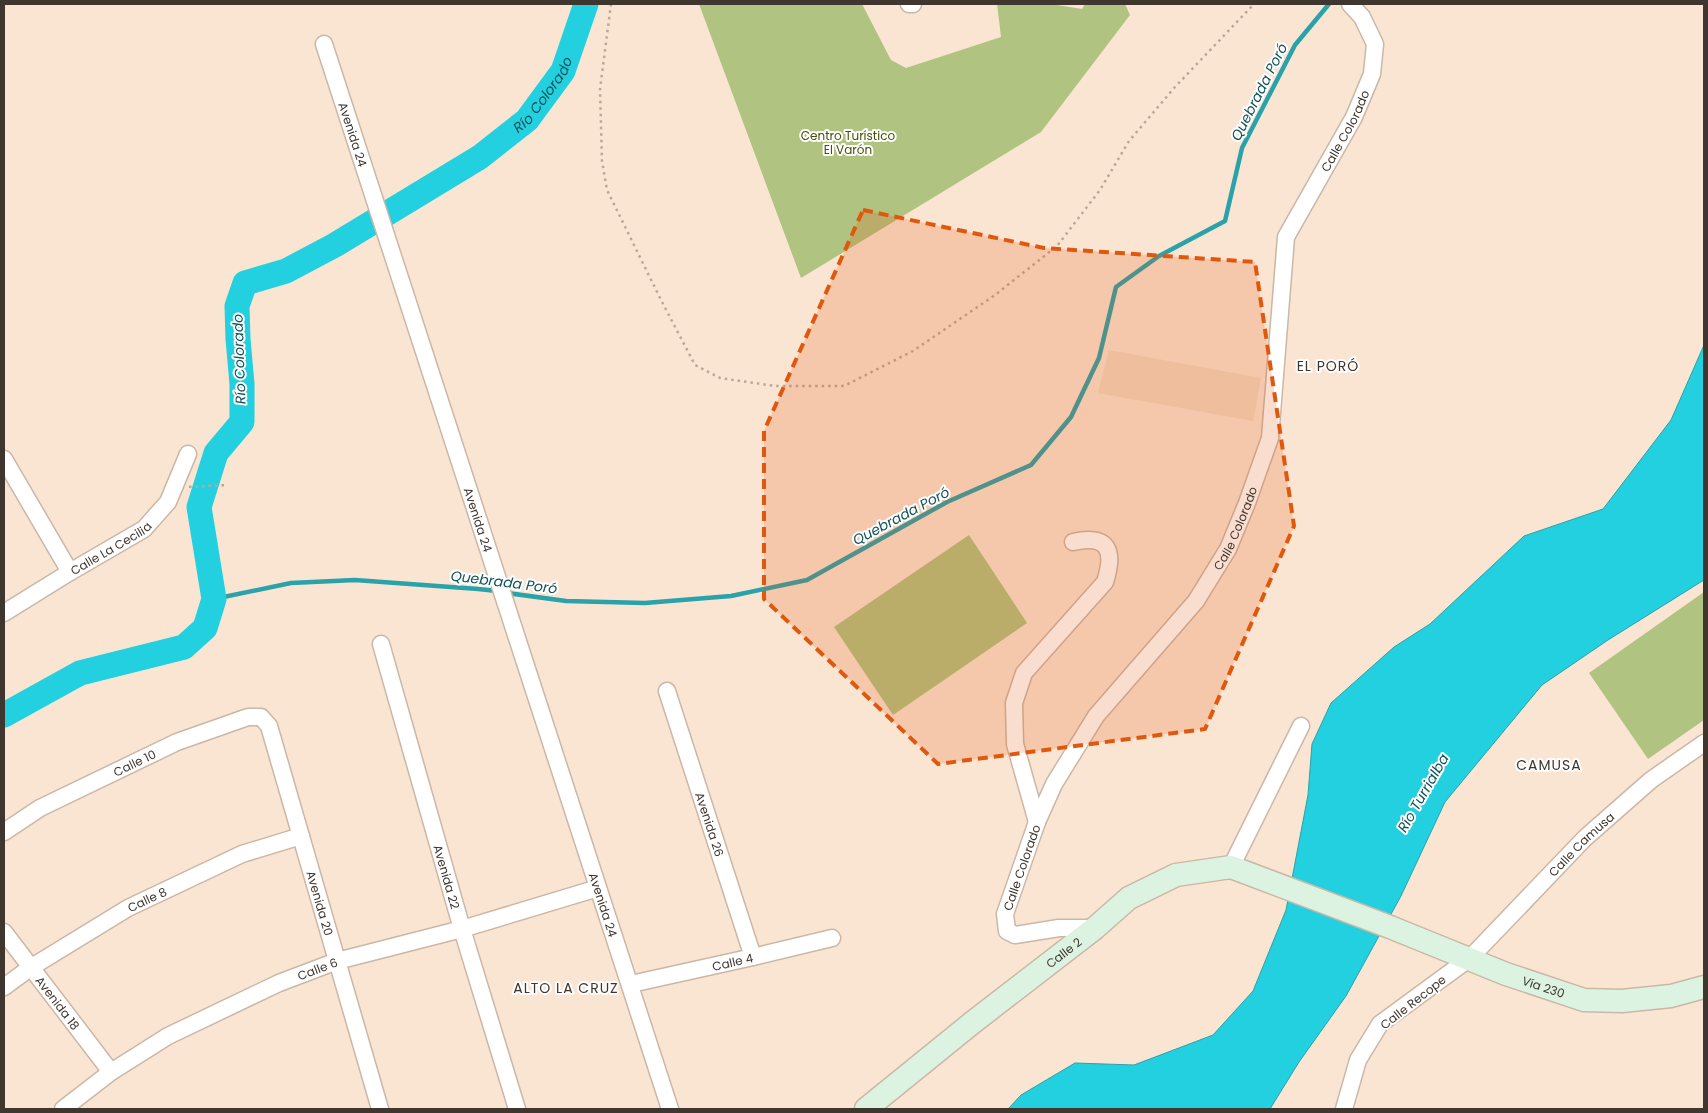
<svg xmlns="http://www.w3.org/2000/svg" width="1708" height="1113" viewBox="0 0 1708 1113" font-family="Poppins,sans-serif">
<rect width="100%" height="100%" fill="#fae5d3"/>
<!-- built -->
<path fill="#f2d9c1" d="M1109,350L1261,378L1253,421L1098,393Z"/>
<!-- green -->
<path fill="#b0c380" d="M699,4H862L891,60L906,68L1001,37L997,4H1051L1082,9L1085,4H1125L1130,15L1041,132L801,278Z
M969,535L1027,623L893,715L834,627Z
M1704,592V720L1648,759L1589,673Z"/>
<!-- water -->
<path fill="#22d0df" stroke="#2aa2aa" d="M1704,345V580L1608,640L1542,685L1445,802L1401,896L1346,996L1299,1062L1270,1109H1008L1021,1095L1075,1063L1134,1065L1213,1035L1253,991L1286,910L1308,795L1312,744L1331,703L1394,647L1430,624L1524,536L1603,509L1671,420Z"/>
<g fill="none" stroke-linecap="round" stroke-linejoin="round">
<!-- stream -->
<path stroke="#2aa2aa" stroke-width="4.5" d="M507,593L566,601L645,603L731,596L807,580L947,502L1031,465L1071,417L1099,358L1116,287L1159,256L1225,221L1242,148L1295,45L1329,4
M214,599L291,583L355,580L478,589L497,591"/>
<!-- river -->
<path stroke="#22d0df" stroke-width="25" id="s1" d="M4,715L80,673L184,647L205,628L214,599L199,507L216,453L242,422V384L238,339L237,306L245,283L286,271L335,245L480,157L527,120L563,71L586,4"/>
<defs>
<g id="street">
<path d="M909,4H913"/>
<path id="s2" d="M324,44L670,1109"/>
<path d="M4,459L70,572"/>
<path id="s3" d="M4,613L70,572L144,529L168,502L188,454"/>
<path id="s4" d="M381,644L462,929L517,1109"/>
<path id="s5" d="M667,691L753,957"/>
<path d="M1037,822L1015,744L1014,703L1024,673L1105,582C1115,551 1109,534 1073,542"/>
<path id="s6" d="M4,832L40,808L177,742L248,717H261L269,726L380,1109"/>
<path d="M1231,867L1301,726"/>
<path id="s7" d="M1095,928H1059L1015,935L1007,931L1005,914L1037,822L1054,784L1096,716L1196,601L1228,549L1247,503L1270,438L1286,237L1354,117L1372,74L1375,44L1362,17L1350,4"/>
<path id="s8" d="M4,932L111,1072"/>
<path id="s9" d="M631,984L753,957L832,938"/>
<path id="s10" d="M4,987L30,968L128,908L242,854L301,836"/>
<path id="s11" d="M63,1109L111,1072L168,1036L279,983L337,961L462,929L598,888"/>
<path id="s12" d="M1344,1109L1358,1060L1380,1024L1470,958L1585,838L1651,780L1704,743"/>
</g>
<g id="secondary">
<path id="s13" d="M866,1109L972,1023L1095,928L1129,898L1176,875L1231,867L1390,927L1506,974L1584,1000L1622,1001L1671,996L1704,987"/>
</g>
</defs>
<!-- street casing -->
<use href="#street" stroke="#cbb7a6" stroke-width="19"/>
<!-- secondary casing -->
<use href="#secondary" stroke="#cbb7a6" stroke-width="25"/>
<!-- path -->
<path stroke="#b9a89a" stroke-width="2.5" stroke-dasharray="2.5 4" stroke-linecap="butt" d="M611,4L600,89L602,161L607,190L661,300L695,365L720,378L775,386H844L913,351L995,295L1057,246L1100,190L1129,141L1175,87L1254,4
M189,487L227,485"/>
<!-- street -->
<use href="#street" stroke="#fff" stroke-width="16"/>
<!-- secondary -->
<use href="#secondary" stroke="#dcf3e1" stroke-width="22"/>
</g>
<!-- marked area -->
<path fill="#e0570e" fill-opacity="0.2" stroke="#e0570e" stroke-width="4" stroke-dasharray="10 6" stroke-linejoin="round" d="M863,210L1044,248L1255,262L1294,526L1205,729L938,764L764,599V431Z"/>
<g text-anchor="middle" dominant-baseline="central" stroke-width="4" stroke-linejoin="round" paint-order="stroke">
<!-- street labels -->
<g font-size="12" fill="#3e362f" stroke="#fff">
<text stroke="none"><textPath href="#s7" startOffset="981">Calle Colorado</textPath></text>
<text stroke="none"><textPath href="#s2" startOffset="95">Avenida 24</textPath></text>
<text stroke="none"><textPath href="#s2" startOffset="500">Avenida 24</textPath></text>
<text stroke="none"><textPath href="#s7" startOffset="561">Calle Colorado</textPath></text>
<text stroke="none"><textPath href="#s3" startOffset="125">Calle La Cecilia</textPath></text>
<text stroke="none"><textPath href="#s6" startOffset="148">Calle 10</textPath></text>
<text stroke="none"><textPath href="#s5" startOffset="140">Avenida 26</textPath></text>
<text stroke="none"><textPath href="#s12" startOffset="364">Calle Camusa</textPath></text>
<text stroke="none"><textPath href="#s7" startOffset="156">Calle Colorado</textPath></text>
<text stroke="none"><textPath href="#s4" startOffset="242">Avenida 22</textPath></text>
<text stroke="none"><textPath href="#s10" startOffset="168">Calle 8</textPath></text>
<text stroke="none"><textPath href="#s6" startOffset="480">Avenida 20</textPath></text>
<text stroke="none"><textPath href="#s2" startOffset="905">Avenida 24</textPath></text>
<text stroke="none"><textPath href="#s13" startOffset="252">Calle 2</textPath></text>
<text stroke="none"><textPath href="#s9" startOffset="104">Calle 4</textPath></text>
<text stroke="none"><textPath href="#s11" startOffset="292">Calle 6</textPath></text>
<text stroke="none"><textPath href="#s13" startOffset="780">Vía 230</textPath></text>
<text transform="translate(1413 1002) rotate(-38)">Calle Recope</text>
<text stroke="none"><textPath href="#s8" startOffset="89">Avenida 18</textPath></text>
</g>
<!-- park labels -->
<g font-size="12" fill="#435206" stroke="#fff">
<text x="848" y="135">Centro Turístico<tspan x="848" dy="14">El Varón</tspan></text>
</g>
<!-- water labels -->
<g font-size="14" font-style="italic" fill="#105359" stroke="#fff">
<text stroke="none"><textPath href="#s1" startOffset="941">Río Colorado</textPath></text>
<text transform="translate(1259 92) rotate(-63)">Quebrada Poró</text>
<text transform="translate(239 359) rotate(-92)">Río Colorado</text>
<text transform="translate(901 516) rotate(-28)">Quebrada Poró</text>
<text transform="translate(504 582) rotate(7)">Quebrada Poró</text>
<text transform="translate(1423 793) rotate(-60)">Río Turrialba</text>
</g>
<!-- neighbourhood labels -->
<g font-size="14" letter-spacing="1" fill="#3e362f" stroke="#fff">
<text x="1328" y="366">EL PORÓ</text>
<text x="1549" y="765">CAMUSA</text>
<text x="566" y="988">ALTO LA CRUZ</text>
</g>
</g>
<!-- border -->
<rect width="1708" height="1113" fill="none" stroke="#3e362f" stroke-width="10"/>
</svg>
